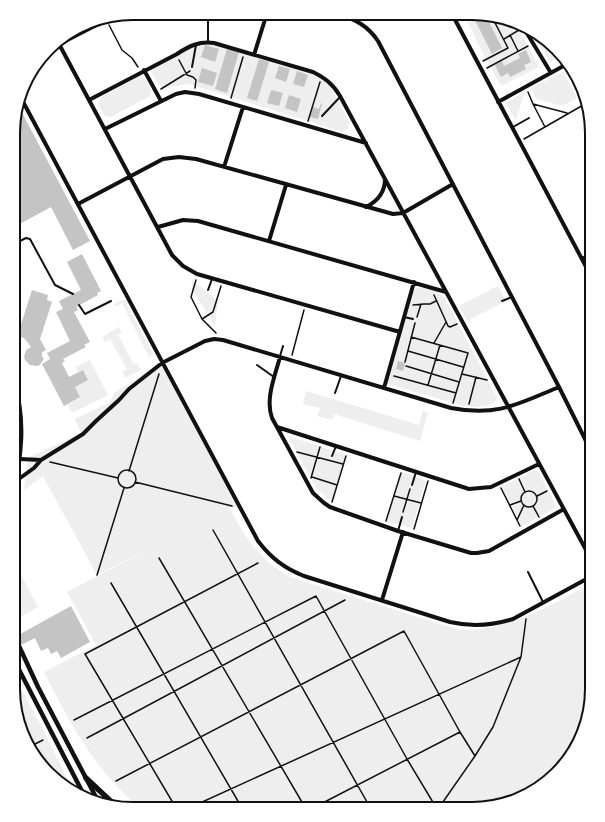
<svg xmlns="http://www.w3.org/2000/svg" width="605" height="822" viewBox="0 0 605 822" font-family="'Roboto Serif',serif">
<rect width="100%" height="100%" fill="#fff"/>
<!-- green -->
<path fill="#eee" d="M464,14H488L518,27L539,67L501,86L483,54Z
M532,32L545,38L560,56L550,62Z
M207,41L321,75L328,82L349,121V126L348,129L343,132L189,84C183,84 165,90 161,87C157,84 154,77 152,73L153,68L194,44Z
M563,72L577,98L562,106L537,99L531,88Z
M140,76L145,78L151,90L150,96L111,117L105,116L98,104L101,97Z
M525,91L516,120L506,103Z
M192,280L218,301L215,326L192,289Z
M498,286L506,301L467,321L459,306Z
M417,288C429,288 435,290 445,298L497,398L494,403L487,406L478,407L464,406L387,384L413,291Z
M124,299L153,354L149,357L122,303L116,307L114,304Z
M119,327L122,332L118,335L134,365L137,363L141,370L125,378L122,372L127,369L110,339L105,342L102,337Z
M90,360L108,395L72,413L67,404L80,397L75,387L83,370L78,372L76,367Z
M162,363L240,508L229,507C246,539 258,558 290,577L460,630C510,630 549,606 592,583V697L572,756L525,797L472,809L140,808C96,772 69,722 44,672L96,645L67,592L157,545L97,575L43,476L24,490L28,458L81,433L75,419L110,402L114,393Z
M306,391L419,425L423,411L428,413L420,441L334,414L332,420L317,416L320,408L303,404Z
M288,436L346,455L332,502L316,488Z
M534,470L538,471L556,506L552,510L522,526L502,487Z
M402,472L426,480L412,528L387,521Z
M13,559L38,607L13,621Z
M21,688L44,731L73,791L66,789L25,742L14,692Z"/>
<!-- building -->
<path fill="#c4c4c4" d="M476,14H485L502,48L492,54L474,18L477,16Z
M205,45L219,49L215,62L201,57Z
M227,49L239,52L227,93L215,89Z
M526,50L531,62L524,65L526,69L510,77L508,73L501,77L495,65L502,61L504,66L520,58L518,54Z
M259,59L269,62L257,101L247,98Z
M279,66L290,69L286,82L275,78Z
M202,68L217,73L213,86L198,82Z
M297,71L308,75L304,87L293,84Z
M271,90L283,93L279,106L267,103Z
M289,95L301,99L297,112L285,108Z
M321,103L322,104L318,119L310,117L313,107L319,109Z
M19,107L90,241L73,250L51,207L14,227V117Z
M82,254L101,291L97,293L98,295L76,307L78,310L74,312L90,342L84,345L86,347L63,359L65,361L62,363L69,377L83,370L88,380L75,387L80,397L64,406L42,364L50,359L47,353L70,341L56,312L63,309L59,301L81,290L67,262Z
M32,290L48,295L47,300L52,302L40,339L46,350L42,352V357L44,358L43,360L40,365L36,366L30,365L25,360L24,357L26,350L31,347L25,339L22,337L19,341L17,337Z
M398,361L405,363L403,371L396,369Z
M71,606L90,642L61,658L57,651L51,654L48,648L41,651L35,638L13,649V638Z"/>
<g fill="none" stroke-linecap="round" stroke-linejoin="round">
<!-- path -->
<path stroke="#111" stroke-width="1.5" d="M461,18L468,14
M109,25L122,50L132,58L138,67
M510,35L518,51
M504,39L519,30
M179,60L187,75L193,77L196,80L195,88
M483,61L508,48L493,19L495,17
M487,68L528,46
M567,70L585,104
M161,89L190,71
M528,92L533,104L567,113
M231,98L243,57
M533,104L545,127
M308,121L320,82
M524,139L585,104
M196,280L191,297L202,319L216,333
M434,295L448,326L450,327L457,324
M413,305L424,304H430L436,301
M417,317L421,304
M202,319L213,312L221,286
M411,337L468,353L453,403
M434,343L446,322
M408,351L463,367
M292,355L304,310
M405,362L415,323
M406,366L459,382
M462,374L487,380
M394,376L456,393
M428,385L440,345
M469,404L476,377
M297,452L343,464
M50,462L118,478
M118 479a9 9 0 1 1 18 0a9 9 0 1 1-18 0Z
M129,471L159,374
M312,477L337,485
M311,478L320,447
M519,479L525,492
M135,482L232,506
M501,488L520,526
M521 499a8 8 0 1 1 16 0a8 8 0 1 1-16 0Z
M394,496L421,503
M537,496L547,491
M332,502L346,456
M510,505L521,501
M533,506L539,517
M403,512L410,489
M517,520L524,505
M386,521L401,473
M414,529L428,481
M213,530L371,809
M159,558L306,809
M97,575L124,488
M111,583L242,808
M74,720L316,596L407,759L437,809
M87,738L345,600
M29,747L43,740
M116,781L404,631L460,732L475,756
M176,808L85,654L258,563
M189,808L521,657
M311,809L460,732
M438,809L475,756L493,727L521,657L526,619"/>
<!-- service -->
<path stroke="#111" stroke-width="2" d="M208,42V21
M192,67L196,45
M322,116L340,97
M513,127L529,118
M14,244L26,238L30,239L55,285L73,294
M208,290L212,279
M502,301L512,297
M79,305L85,314L111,301
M404,317L413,319
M280,356L283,346
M257,365L274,377
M335,393L341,376
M332,456L336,446
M412,485L416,472
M398,531L402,517
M528,572L543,602"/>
<!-- minor -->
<path stroke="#111" stroke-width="4" d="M338,14C355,19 368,26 378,41L559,387L592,453
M452,14L592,278
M525,30L551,73
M59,44L172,255L183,266L197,274L400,332
M48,50L112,17
M254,55L267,13
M144,70L161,101
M21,98L258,541C271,558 284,568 304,576L450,622C472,627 491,626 513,619L592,576
M89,100L177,54C189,46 199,41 214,43L313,72C325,78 333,84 340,96L592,561
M498,102L567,64
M105,129L176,94L185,92L199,94L366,143
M224,167L243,107
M78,204L163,159L179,157L196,159L393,214L403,213L453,184
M366,207C378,201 385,192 385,179
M158,227L183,220L198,221L446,292
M269,241L286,185
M582,259L592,254
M280,357C275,376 265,399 272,418L313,493L324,503L330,507L398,531L471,553H477L489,551L564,509
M384,388L414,282
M277,427L469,489L491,487L539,464
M20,459L41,460
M16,481L34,468L41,460L83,434L96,421L119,400L129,389L162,363L205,341L214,339L223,340L451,408C497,417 518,404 559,387
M382,600L403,532"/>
<!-- tertiary -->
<path stroke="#111" stroke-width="4.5" d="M13,495C21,457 26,421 14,383
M13,635L14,637
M19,646L38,687L98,801
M13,658L84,795"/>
<!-- secondary -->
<path stroke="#111" stroke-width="5.5" d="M86,778L118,808"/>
</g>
<!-- crop -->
<path d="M0 0H605V822H0ZM133 20H472A113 113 0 0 1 585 133V689A113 113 0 0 1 472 802H133A113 113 0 0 1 20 689V133A113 113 0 0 1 133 20Z" fill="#fff" fill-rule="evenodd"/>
<path fill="none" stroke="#111" stroke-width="2" d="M133 20H472A113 113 0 0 1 585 133V689A113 113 0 0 1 472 802H133A113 113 0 0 1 20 689V133A113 113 0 0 1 133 20Z"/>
</svg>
